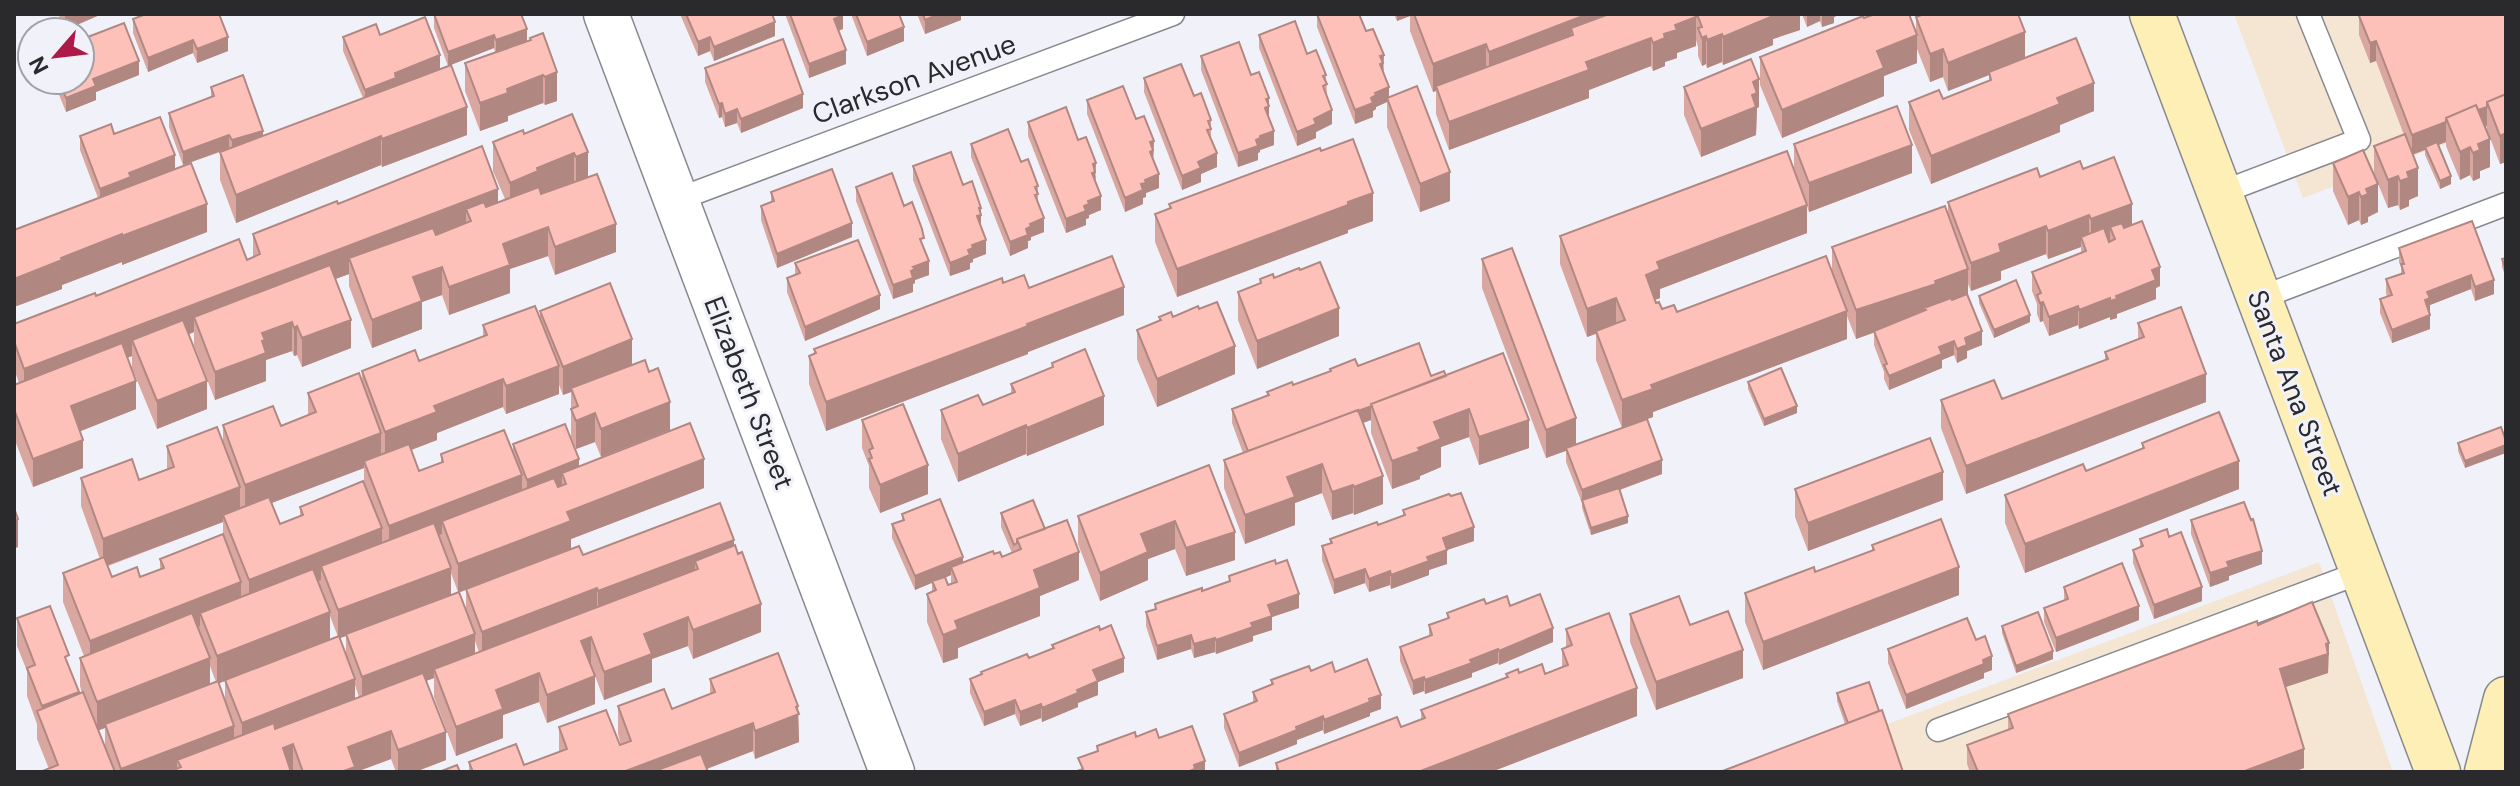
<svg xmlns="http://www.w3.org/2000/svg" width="2520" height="786" viewBox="0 0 2520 786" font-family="'DM Sans',sans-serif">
<rect width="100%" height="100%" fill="#f1f2f9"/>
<!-- industrial -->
<path fill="#f4e6d3" d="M2234,14H2506V121L2303,198Z
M2319,562L2393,772H1760Z"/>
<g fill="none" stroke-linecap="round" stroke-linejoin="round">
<defs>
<path id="lane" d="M2220,193L2359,140L2308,14
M676,200L1173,14
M2260,298L2506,204
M1938,730L2362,572"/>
<path id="street" d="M606,14L892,772"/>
<path id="secondary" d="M2152,14L2438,772
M2487,772L2506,699"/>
</defs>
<!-- lane casing -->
<use href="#lane" stroke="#888990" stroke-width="25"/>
<!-- street casing -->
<use href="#street" stroke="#888990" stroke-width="47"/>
<!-- secondary casing -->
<use href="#secondary" stroke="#888990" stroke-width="47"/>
<!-- lane -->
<use href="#lane" stroke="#fff" stroke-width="22"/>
<!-- street -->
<use href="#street" stroke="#fff" stroke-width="44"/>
<!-- secondary -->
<use href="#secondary" stroke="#fdefb5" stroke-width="44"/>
</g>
<!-- wall -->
<path fill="#daa6a0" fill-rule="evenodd" d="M58,14H102L65,30Z
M434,14L527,42L530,41V38L557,101L545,105L543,103L508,116V121L480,131L465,91V63L495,52L494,48L448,66L434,28Z
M680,14H772L775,36L714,61L710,51L698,56Z
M785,14H842L843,29L838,31L846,64L809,78Z
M851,14H899L904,41L867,56Z
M917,14H961V20L925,34Z
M1317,14L1366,31L1384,69L1383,71L1389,98L1450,201L1420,212L1387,127V102L1376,107V109L1373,111V117L1355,124L1317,27Z
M1394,14H1800V30L1773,39V45L1723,65L1722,62L1707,68L1706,64L1702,66L1698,56V47L1696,40V46L1677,53V58L1665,62V66L1653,71L1651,66L1589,90V98L1449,150L1436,114V91L1433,92L1410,31V16L1397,21Z
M1802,14H1841L1834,17V23L1822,27L1820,21L1807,27Z
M2359,14H2506V162L2500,164L2487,130V126L2485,127L2490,167L2480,171V178L2473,181L2470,175L2460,180L2446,146V142L2438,145L2451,184L2440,189L2425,155V149L2413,154L2418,196L2409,200V206L2400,210L2398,205L2388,208L2374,174V146L2404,135L2376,61L2370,63L2359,35Z
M1916,17L2025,58L2094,111L2060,125V132L1931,184L1909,130V102L1943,99L1989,81V75L1948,91L1943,77L1930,82L1917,49V63L1884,76V96L1782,138L1760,85V57L1916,32Z
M133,19L228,51L197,63L193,53L148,72L133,33Z
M380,35L440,69L467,135L382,167L381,165L236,223L220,180V152L229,149L183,165L169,127V113L211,97V87L263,136L363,98L343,51V37Z
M1259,35L1307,54L1326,75L1327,95L1332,124L1316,132V138L1297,146L1259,48Z
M1201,56L1269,105V119L1274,145L1260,150V152L1258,153V160L1238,167L1201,70Z
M705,68L803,108L741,133L737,123L725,127L722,117L719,118L705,82Z
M139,75L96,92V100L66,112L53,80H80Z
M1144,78L1194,96L1211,120V139L1217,167L1201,174V182L1182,190L1144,92Z
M1684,87L1759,107L1757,108L1756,135L1701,157L1684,115Z
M1087,100L1136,119L1154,141L1153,160L1159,188L1146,193V197L1143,198V204L1125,212L1087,114Z
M572,114L588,177L616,252L555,275L548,256L510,269V293L449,315L442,295L422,302V329L372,348L349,286V274L335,279L351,348L302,367L297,355L294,356L292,351L266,360V381L215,400L194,345V332L188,335L207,409L157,429L132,368V356L127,358L136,409L80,431L83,468L33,487L14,438V385L19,383L14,369V324L96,296L247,260L253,257V234L338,204L498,202L505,199L493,171V142L524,134Z
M1028,122L1078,140L1096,177L1095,182L1101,210L1089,215V218L1086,219V225L1066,233L1028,136Z
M114,134L175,169L207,232L122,265V262L62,285V289L14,307L98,198L80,150V136Z
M971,144L1021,162L1038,186V204L1044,232L1031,237V240L1028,241V248L1010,256L971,157Z
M1794,144L1912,173L1809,212L1807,206V233L1660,289V298L1655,300L1656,303L1662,309L1677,312L1832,272V247L1948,214V202L2040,177L2083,169L2132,225L2160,286L2156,288V299L2117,314V318L2110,320V317L2079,329L2078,325L2049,336L2043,321L2040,322L2037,314V304L2032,291V272L2081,253V247L2048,259L2046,254L2001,271V280L1971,291L1968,284V297L1982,345L1967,351V358L1957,363L1954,355L1942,360V368L1889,390L1884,379V372L1874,345V332L1856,339L1847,316V339L1653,412V417L1647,419L1662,474L1620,490L1628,523L1591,535L1582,508V503L1566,462V451L1546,458L1482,288V259L1576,445L1622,428L1596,360V334L1587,337L1560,264V236L1794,171Z
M1321,151L1373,221L1348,230V233L1177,297L1155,242V214L1169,208V204Z
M2333,163L2378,212L2368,217V222L2361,225L2359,220L2348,225L2333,191Z
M913,166L963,185L981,208V227L986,254L973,259V262L970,263V269L950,276L913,180Z
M856,187L904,206L924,248L929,275L915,280V283L913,284V292L893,299L856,201Z
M771,192L852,237L777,268L761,220V206L771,202Z
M2472,221L2494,294L2475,301L2471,289L2430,305V329L2392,343L2380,313V299L2387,297L2386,293V279L2401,274V267L2399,262V248Z
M2506,258V278L2502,267V259Z
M795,263L880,309L805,341L787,292V278L795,275Z
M1274,278L1339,336L1257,369L1238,320V292L1260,283V279Z
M1003,283L1029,288L1124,315L1028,352V354L826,431L809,384V356L814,354V349Z
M1979,296L2030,322L1994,338L1979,303Z
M540,311L632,365L670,430L601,457L595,442L576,449L571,437V392L563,395L559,385V394L506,414L503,407L437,433V440L411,450L419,471L441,463V454L513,453V444L579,466L704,488L571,539V549L583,555L734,546L761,632L693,659L688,646L652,659V682L604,700L591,665L595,704L547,723L539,702L503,715V738L456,756L434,697V678L426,681L446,760L415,772H396L391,759L356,772H40L49,769L37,739V724L27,696V671L17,646V618L69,668L79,694L82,693L80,686V658L84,656L63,602V573L100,559L81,506V478L139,480L167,469V446L223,441V425L281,426L308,415V393L362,381V371L419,361L483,337V325L540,318ZM364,468V484L300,507V516L280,524L272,503ZM223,522V536L160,559V569L140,577H112L108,566ZM451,573L458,592L451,595ZM466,589V611L459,592ZM330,616L338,637L330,640ZM346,636V656L339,638ZM475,641L479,652L475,653ZM210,666L216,682L210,684ZM225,681V702L218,684ZM355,685L359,697L355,699ZM105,728V747L98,730Z
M1159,317H1173L1235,374L1157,407L1137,359V330L1159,321Z
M2138,323L2206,402L1966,494L1941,428V400L2002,399L2105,360V352L2138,339Z
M1052,363L1104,425L1027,456L1026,454L958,482L941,439V410L983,405L1011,394V384L1052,368Z
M1358,366L1431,376H1446L1529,448L1479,465L1469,437L1441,447V467L1420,476V479L1392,489L1371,433V420L1363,423L1383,504L1354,515L1353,513L1332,520L1322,493L1295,503V525L1245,544L1224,488V460L1243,453L1232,423V409L1267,396V392L1293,385L1330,372V369Z
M1748,382L1797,413L1764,426L1748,389Z
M862,420L928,494L880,513L869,488V466L862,448Z
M2501,427L2465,468L2458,451V443Z
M2142,443L2239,489L2025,573L2005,523V495L2086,471L2142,449Z
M1209,465L1235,560L1186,576L1175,549L1148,559V580L1100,601L1078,544V516Z
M1795,489L1943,500L1808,551L1795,517Z
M1403,510L1474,541L1447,550V564L1429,570V575L1391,589L1390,585L1369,592L1365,583L1334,594L1322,560V546L1330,543V539L1378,525L1403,516Z
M1001,513L1045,529L1079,580L1040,596V616L958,648V658L943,663L927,622V594L932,591V582L915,590L892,538V524L902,520V514L963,562L994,554L1002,557L1012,553L1001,527ZM951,575V584L948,585L945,578Z
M2191,520L2262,564L2229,576V580L2210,587L2191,534Z
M2140,539L2202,601L2154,619L2133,563V550L2140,547Z
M1872,545L1959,595L1763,670L1745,622V593L1815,572L1872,551Z
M1229,576L1299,608L1272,617V630L1253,636V641L1216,654L1215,652L1194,658L1191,649L1157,660L1146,626V612L1155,609V604L1202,591L1229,582Z
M2064,587L2139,620L2056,652L2044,622V608L2064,600Z
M1486,604L1510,606L1553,642L1499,665L1498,663L1472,673V677L1425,694L1424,691L1413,695L1400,661V647L1429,636V625L1447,618V613Z
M1630,614L1743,678L1656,710L1630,642Z
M2258,625L2329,643L2328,673L2285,687L2304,768L2293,772H1970L1967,764V745L2008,730V714Z
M2002,626L2053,659L2016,673L2002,633Z
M1566,629L1637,716L1491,772H1276V763L1401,727L1421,720V710L1506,677V674L1519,673L1545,674L1562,667V649L1566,648Z
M1976,640L1992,670L1984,673V678L1906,709L1888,663V649Z
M1052,645L1124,672L1098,682V695L1078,703V707L1042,722L1041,718L1020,726L1015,714L984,726L970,693V679L981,675V672L1029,658L1052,649Z
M1311,671L1335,672L1381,709L1370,713V716L1324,734L1323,730L1297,740V744L1239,767L1224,728V714L1253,703V692L1271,685V680Z
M710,679L798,712L799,742L755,759L753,751L707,769L708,772H469V762L524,765L559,752V727L621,745L618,734V706L672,709L710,694Z
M1837,693L1879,711L1845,724L1837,701Z"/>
<!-- shaded-wall -->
<path fill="#b18782" d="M69,14H102L65,30V16Z
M939,14H961V20L925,34V20Z
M1397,14H1410V16L1397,21Z
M1588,14H1645L1573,35L1571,28V49L1489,80V52Z
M1771,14H1800V30L1773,39V45L1723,65V37Z
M1807,14H1820V21L1807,27Z
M1822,14H1841L1834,17V23L1822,27Z
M843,15V29L834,32V19Z
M1696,17V46L1677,53V58L1665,62V66L1653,71V43L1675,25Z
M775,22V36L714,61V47Z
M904,27V41L867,56V42Z
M527,29V43L496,54V40Z
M2025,32V61L1948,91V63Z
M1722,34V62L1707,68V40Z
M494,35V48L448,66V52Z
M1917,35V63L1884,76V96L1782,138V110L1877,51Z
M1706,36V64L1702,66V38Z
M228,37V51L197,63V49Z
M710,37V51L698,56V42Z
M1651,38V66L1589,90V98L1449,150V122L1586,62Z
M193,40V53L148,72V58Z
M2376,41V61L2370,63V43Z
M1486,44V72L1436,86V91L1433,92V64Z
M1943,49V77L1930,82V54Z
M846,50V64L809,78V64Z
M440,55V69L365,104V90L395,73Z
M1384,55L1383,77L1380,78V56Z
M139,61V75L96,92V100L66,112V98L93,79Z
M557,72V101L545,105V77Z
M543,75V103L508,116V121L480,131V103L507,89Z
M1759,79V107L1757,108L1756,135L1701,157V129L1753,82Z
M2094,83V111L2060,125V132L1931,184V156L2057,98Z
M1389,87V101L1387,98V102L1376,107V109L1373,111V117L1355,124V110L1375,93Z
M803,94V108L741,133V119Z
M1269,98V120L1265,122L1266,99Z
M722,103V117L719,118V104Z
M467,107V135L382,167V139Z
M2487,107V126L2454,138L2448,122Z
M737,109V123L725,127V114Z
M1332,110V124L1316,132V138L1297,146V132L1314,119Z
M2446,122V142L2412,155V135Z
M263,131V145L232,154V140Z
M1274,131V145L1260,150V152L1258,153V160L1238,167V153L1260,136Z
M2506,133V162L2500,164V136Z
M229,135V148L183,165V152Z
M381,136V165L236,223V195Z
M2490,139V167L2480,171V178L2473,181V153L2478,144Z
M1154,141L1153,164L1150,166V142Z
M1912,145V173L1809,212V183Z
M2470,147V175L2460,180V152Z
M588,152V180L576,185V157Z
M574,153V181L538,196L510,211V183L537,168Z
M1217,153V167L1201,174V182L1182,190V176L1198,162Z
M175,155V169L100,203V189L129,173Z
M1096,163L1095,185L1092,187L1093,164Z
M2418,168V196L2409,200V206L2400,210V181L2407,172Z
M1450,172V201L1420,212V184Z
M1159,174V188L1146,193V197L1143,198V204L1125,212V198L1145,180Z
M2398,176V205L2388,208V180Z
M2451,176V184L2440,189V181Z
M2378,184V212L2368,217V222L2361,225V197L2366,189Z
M498,189V217L471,221L466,209V229L349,258V274L199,330L194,317V332L138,354L132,340V356L24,397V369Z
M2359,192V220L2348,225V197Z
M1373,193V221L1348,230V233L1177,297V269Z
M1101,196V210L1089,215V218L1086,219V225L1066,233V219L1088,201Z
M207,204V232L122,265V236Z
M2132,204V232L2110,227V240L2091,247V219Z
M1807,205V233L1660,289V298L1646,303V275L1657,262Z
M979,208H981V229L977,216Z
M2089,215V243L2081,237V247L2048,259V231Z
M1044,218V232L1031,237V240L1028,241V248L1010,256V242L1030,224Z
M852,223V237L777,268V254Z
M616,224V252L555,275V247Z
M2046,226V254L2001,271V280L1971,291V263L1999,244Z
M548,227V256L510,269V293L449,315V287L503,244Z
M122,234V262L62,285V289L14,307V279L61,258Z
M986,240V254L973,259V262L970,263V269L950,276V263L968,250L972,245Z
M929,261V275L915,280V283L913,284V292L893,299V285L911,271L913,267Z
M442,267V295L422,302V329L372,348V320L413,277Z
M2160,267V286L2156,288V299L2117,314V318L2110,320V301L2116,296L2152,270Z
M1968,269V297L1926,310L1924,308V315L1856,339V310Z
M2471,275V289L2430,305V312L2425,300L2427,292Z
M2494,280V294L2475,301V287Z
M1124,287V315L1028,352V354L826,431V402Z
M880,295V309L805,341V327Z
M1616,298V326L1587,337V309Z
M2110,298V317L2079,329V310Z
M2043,302V321L2040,322V303Z
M2078,306V325L2049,336V317Z
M1339,308V336L1257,369V341Z
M1847,311V339L1653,412V417L1622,428V400L1651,385Z
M2030,315V322L1994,338V330Z
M2430,315V329L2392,343V330Z
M351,320V348L302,367V338Z
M292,322V351L266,360V381L215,400V372L262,333Z
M297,326V355L294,356V328Z
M1982,331V345L1967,351V358L1957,363V349L1965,338Z
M632,339V367L571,388V392L563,395V367Z
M1954,341V355L1942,360V368L1889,390V376L1939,347Z
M1235,346V374L1157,407V379Z
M559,366V394L506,414V386Z
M2206,374V402L1966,494V466Z
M503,379V407L437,433V440L385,460V432L434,406Z
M136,381V409L71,435V406Z
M207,381V409L157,429V401Z
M1104,396V425L1027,456V428Z
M670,402V430L601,457V429Z
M1797,406V413L1764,426V419Z
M1371,407V420L1248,466V452Z
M1469,409V437L1441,447V467L1420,476V479L1392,489V461L1418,448L1434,422Z
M595,413V442L576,449V421Z
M1576,418V447L1546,458V430Z
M1529,420V448L1479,465V437Z
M1026,425V454L958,482V454Z
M381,433V461H364V468L245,513V485Z
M83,440V468L33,487V459Z
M2506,445V453L2465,468V461Z
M579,459V487L566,484L562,473V494L527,508V480Z
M704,459V488L571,539V549L458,593V564L567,512Z
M1662,460V474L1583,503L1582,500V503V490Z
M2239,461V489L2025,573V544Z
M1322,464V493L1295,503V525L1245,544V515L1287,477Z
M928,465V494L880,513V485Z
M1943,472V500L1808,551V523Z
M522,475V503L442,521V534L389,554V526Z
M1383,476V504L1354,515V487Z
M1353,485V513L1332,520V492Z
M240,487V515H223V522L103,567V539Z
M1628,516V523L1591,535V528Z
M18,519V547L14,549V521Z
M1175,521V549L1148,559V580L1100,601V573L1141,534Z
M1474,527V541L1447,550V564L1429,570V575L1391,589V575L1427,557L1443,538Z
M382,528V556L321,566V580L249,608V580Z
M1235,532V560L1186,576V548Z
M734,540V568L698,569L695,561V583L598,620V591Z
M2262,551V564L2229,576V580L2210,587V573L2227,562Z
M1079,552V580L1040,596V616L958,648V658L943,663V635L955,621L1034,570Z
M963,557V570L951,567V575L915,590V576Z
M1959,567V595L1763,670V642Z
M451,568V596L338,639V610Z
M1365,569V583L1334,594V580Z
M1390,571V585L1369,592V579Z
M241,582V610L200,613V626L90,670V641Z
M2202,587V601L2154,619V605Z
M597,588V617L482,660V632Z
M1299,594V608L1272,617V630L1253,636V641L1216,654V640L1251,623L1268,605Z
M761,604V632L693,659V630Z
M2139,606V620L2056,652V638Z
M330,612V640L217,684V656Z
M688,617V646L652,659V682L604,700V672L644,634Z
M1553,628V642L1499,665V651Z
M475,634V663L434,669V678L362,705V677Z
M1191,635V649L1157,660V646Z
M591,637V665L581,641Z
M1215,638V652L1194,658V644Z
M2329,643L2328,673L2280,689V669Z
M1498,649V663L1472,673V677L1425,694V680L1470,660Z
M1743,650V678L1656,710V682Z
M2053,651V659L2016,673V666Z
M1992,656V670L1984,673V678L1906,709V695Z
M210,658V687L105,724V728L97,731V702Z
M1124,658V672L1098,682V695L1078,703V707L1042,722V708L1077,690L1093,670Z
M539,673V702L503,715V738L456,756V727L496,690Z
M595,676V704L547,723V695Z
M1424,677V691L1413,695V681Z
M355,679V707L242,751V723Z
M1637,688V716L1491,772H1418Z
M79,692V720L42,721V706Z
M1381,695V709L1370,713V716L1324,734V720Z
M1015,700V714L984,726V712Z
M1041,704V718L1020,726V712Z
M798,706L799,742L755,759V731Z
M1323,716V730L1297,740V744L1239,767V753L1296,727Z
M753,723V751L698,772H623Z
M234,726V754L177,760V772H121V769Z
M391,731V759L356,772H341L348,747Z
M446,732V760L415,772H398V750Z
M293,744V772H283V748Z
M2304,749V768L2293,772H2242Z
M1205,761V772H1187L1194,765Z"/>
<!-- building -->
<path fill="#fdc1ba" stroke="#b18782" stroke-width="2" d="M146,14H219L228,37L197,49L193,40L148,58L133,19Z
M434,14H521L527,29L496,40L494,35L448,52Z
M686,14H772L775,22L714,47L710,37L698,42Z
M790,14H842L843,15L834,19L846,50L809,64Z
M856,14H899L904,27L867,42Z
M923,14H939L925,20Z
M1317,14H1359L1366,31L1373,29L1384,55L1380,56L1383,63L1380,64L1389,87L1375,93L1376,95L1371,98L1373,103L1355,110Z
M1414,14H1588L1489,52L1486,44L1433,64Z
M1609,14H1694L1696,17L1675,25L1677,30L1664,34L1665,38L1653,43L1651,38L1586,62L1589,70L1449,122L1436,86L1573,35L1571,28Z
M1697,14H1772L1773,16L1723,37L1722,34L1707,40L1706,36L1702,38L1698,28L1702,27Z
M1875,14H1909L1917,35L1877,51L1884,68L1782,110L1760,57L1863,16L1864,18Z
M1924,14H2018L2025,32L1948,63L1943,49L1930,54L1916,17Z
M2362,14H2506V94L2487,102V107L2478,110L2476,105L2446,118V122L2412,135L2376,41L2370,43L2359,16Z
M425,17L440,55L395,73L396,78L365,90L343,37L376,24L380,35Z
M1295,21L1307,54L1316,50L1326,75L1323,76L1327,84L1323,86L1332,110L1314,119L1316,124L1297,132L1259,35Z
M124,23L139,61L93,79L96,86L66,98L59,80H80V40Z
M543,33L557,72L545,77L543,75L507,89L508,93L480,103L465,63L531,40L530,38Z
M2076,38L2094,83L2057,98L2060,104L1931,156L1909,102L1939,90L1943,99L1991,80L1989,72Z
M783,39L803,94L741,119L737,109L725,114L722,103L719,104L705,68Z
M1239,42L1251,75L1259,72L1269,98L1266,99L1269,106L1265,108L1274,131L1260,136V138L1256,140L1258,146L1238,153L1201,56Z
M1751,59L1759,79L1753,82L1757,93L1752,95L1756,107L1701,129L1684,87Z
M1181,64L1194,96L1201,93L1211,120L1208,121L1211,129L1207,130L1217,153L1198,162L1201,168L1182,176L1144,78Z
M451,65L467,107L382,139L381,136L236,195L220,152Z
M243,75L263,131L232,140L229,135L183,152L169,113L214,96L211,87Z
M1123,86L1136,119L1144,116L1154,141L1150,142L1153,150L1150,152L1159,174L1145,180L1146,183L1141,184L1143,190L1125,198L1087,100Z
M1417,86L1450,172L1420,184L1387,98Z
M2506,94V133L2500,136L2487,102Z
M2476,105L2490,139L2478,144L2480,150L2473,153L2470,147L2460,152L2446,118Z
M1897,106L1912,145L1809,183L1794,144Z
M1066,107L1078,140L1086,137L1096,163L1093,164L1095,172L1092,173L1101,196L1088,201L1089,204L1084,206L1086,211L1066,219L1028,122Z
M572,114L588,152L576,157L574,153L537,168L538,171L510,183L493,142L523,130L524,134Z
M160,117L175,155L129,173L131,177L100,189L80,136L111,124L114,134Z
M1008,129L1021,162L1028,159L1038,186L1035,187L1038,194L1035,195L1044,218L1030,224L1031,226L1026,229L1028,235L1010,242L971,144Z
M2405,134L2418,168L2407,172L2409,178L2400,181L2398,176L2388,180L2374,146Z
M1353,139L1373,193L1348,202V205L1177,269L1155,214L1171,208L1169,204L1320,148L1321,151Z
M2437,142L2451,176L2440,181L2425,147Z
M482,146L498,189L24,369L14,341V324L95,293L96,296L239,239L247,260L260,254L253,234L337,201L338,204Z
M2363,150L2378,184L2366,189L2368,194L2361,197L2359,192L2348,197L2333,163Z
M1787,151L1807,205L1657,262L1660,269L1646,275L1656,303L1659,302L1662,309L1674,305L1677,312L1826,256L1847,311L1651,385L1653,389L1622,400L1596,331L1625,320L1616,298L1587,309L1560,236Z
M951,152L963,185L972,181L981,208H979L981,215L977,216L986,240L972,245L973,248L968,250L970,255L950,263L913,166Z
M2114,157L2132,204L2091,219L2089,215L2048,231L2046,226L1999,244L2001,252L1971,263L1948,202L2037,168L2040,177L2080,161L2083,169Z
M191,163L207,204L122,236V234L61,258L62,260L14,279V230Z
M832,169L852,223L777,254L761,206L774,201L771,192Z
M892,173L904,206L912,202L922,229L924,238L920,239L929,261L913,267L915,269L911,271L913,278L893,285L856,187Z
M597,174L616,224L555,247L548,227L503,244L510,265L449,287L442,267L413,277L422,301L372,320L349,258L433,228L436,235L471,221L466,209L484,202L486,207L539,187L541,194Z
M1945,206L1968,269L1935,281L1936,284L1856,310L1832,247Z
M2142,221L2160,267L2152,270L2156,280L2116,296L2117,299L2110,301V298L2079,310L2078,306L2049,317L2043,302L2040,303L2037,295L2041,293L2032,272L2086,251L2081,237L2104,228L2109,242L2115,239L2110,227L2122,223L2124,228Z
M2472,221L2494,280L2475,287L2471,275L2427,292L2430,298L2425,300L2430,315L2392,330L2380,299L2392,295L2386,279L2404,273L2401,264H2404L2399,248Z
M858,240L880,295L805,327L787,278L800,273L795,263Z
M1512,248L1576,418L1546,430L1482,259Z
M1112,256L1124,287L1027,324L1028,326L826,402L809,356L816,353L814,349L1002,278L1003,283L1024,275L1029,288Z
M2506,258V270L2502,259Z
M1320,262L1339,308L1257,341L1238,292L1261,283L1260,279L1273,274L1274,278L1299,268L1300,270Z
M330,265L351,320L302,338L297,326L294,328L292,322L262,333L265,340L262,341L266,353L215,372L194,317Z
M2016,280L2030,315L1994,330L1979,296Z
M610,283L632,339L563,367L540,311Z
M1967,294L1982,331L1965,338L1967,345L1957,349L1954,341L1939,347L1942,354L1889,376L1884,365L1887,364L1874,331L1926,310L1924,308L1951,298L1952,300Z
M1217,302L1235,346L1157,379L1137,330L1161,320L1159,317L1171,312L1173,317L1198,306L1199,309Z
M535,306L559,366L506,386L503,379L434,406L437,412L385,432L362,371L415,350L419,361L487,335L483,325Z
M2181,307L2206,374L1966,466L1941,400L1994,380L2002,399L2108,359L2105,352L2144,337L2138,323Z
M183,320L207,381L157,401L132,340Z
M122,343L136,381L71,406L83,440L33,459L14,409V385Z
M1419,343L1431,376L1444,371L1446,376L1371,404L1372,406L1358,411V410L1248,451L1232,409L1269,395L1267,392L1292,382L1293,385L1331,371L1330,369L1355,359L1358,366Z
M1085,349L1104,396L1027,428L1026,425L958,454L941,410L978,395L983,405L1015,392L1011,384L1053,367L1052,363Z
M1503,353L1529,420L1479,437L1469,409L1434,422L1441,439L1418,448L1420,451L1392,461L1371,404Z
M645,360L649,372L658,368L670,402L601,429L595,413L576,421L571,409L578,406L571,388Z
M1781,368L1797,406L1764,419L1748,382Z
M359,373L381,433L245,485L223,425L273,406L281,426L316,412L308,393Z
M903,404L928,465L880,485L869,459L872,458L869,450L873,448L862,420Z
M1358,410L1383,476L1354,487L1353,485L1332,492L1322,464L1287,477L1295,497L1245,515L1224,460Z
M2219,412L2239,461L2025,544L2005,495L2083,464L2086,471L2144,448L2142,443Z
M1647,419L1662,460L1582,490L1566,448Z
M690,423L704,459L567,512L571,521L458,564L442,521L554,478L558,487L566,484L562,473Z
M565,424L579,459L527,480L513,444Z
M217,427L240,487L103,539L81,478L132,459L139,480L174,467L167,446Z
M2501,427L2506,441V445L2465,461L2458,443Z
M504,430L522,475L389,526L364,461L409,444L419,471L443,462L441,454Z
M1930,438L1943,472L1808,523L1795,489Z
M1209,465L1235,532L1186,548L1175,521L1141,534L1148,552L1100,573L1078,516Z
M363,481L382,528L249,580L223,515L269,497L280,524L303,515L300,507Z
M1619,488L1628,516L1591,528L1582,500Z
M1461,493L1474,527L1443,538L1447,550L1427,557L1429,561L1391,575L1390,571L1369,579L1365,569L1334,580L1322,546L1332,543L1330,539L1377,522L1378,525L1405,515L1403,510L1449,494L1451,496Z
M940,499L963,557L915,576L892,524L904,520L902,514Z
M1033,500L1045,529L1017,539V543L1014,545L1001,513Z
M2244,502L2251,520L2253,519L2262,551L2227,562L2229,567L2210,573L2191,520Z
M720,503L734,540L598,591L597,588L482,632L466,589L579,546L583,555Z
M14,508L18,519L14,521Z
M1941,519L1959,567L1763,642L1745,593L1814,567L1815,572L1874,550L1872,545Z
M1067,520L1079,552L1034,570L1040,588L955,621L958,629L943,635L927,594L936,590L932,581L945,577L948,585L957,582L951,567L993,551L994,554L1000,552L1002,557L1021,549L1017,539Z
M434,523L451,568L338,610L321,566Z
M2167,529L2169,537L2181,532L2202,587L2154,605L2133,550L2143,546L2140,539Z
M223,534L241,582L90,641L63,573L104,557L112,577L137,567L140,577L164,568L160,559Z
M735,545L738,554L742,552L761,604L693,630L688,617L644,634L652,654L604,672L591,637L581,641L595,676L547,695L539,673L496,690L503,709L456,727L434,669L698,569L695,561Z
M1275,560L1276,564L1287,560L1299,594L1268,605L1272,616L1251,623L1253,627L1216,640L1215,638L1194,644L1191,635L1157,646L1146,612L1156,609L1155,604L1202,588V591L1230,581L1229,576Z
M2122,563L2139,606L2056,638L2044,608L2068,599L2064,587Z
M313,569L330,612L217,656L200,613Z
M459,592L475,634L362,677L346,634Z
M1540,594L1553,628L1499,651L1498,649L1470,660L1472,663L1425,680L1424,677L1413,681L1400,647L1432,635L1429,625L1449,618L1447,613L1484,599L1486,604L1507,596L1510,606Z
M1679,596L1690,625L1728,611L1743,650L1656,682L1630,614Z
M2312,602L2329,643L2326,644L2328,654L2280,669L2304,749L2242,772H1978L1967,745L2013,728L2008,714L2257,621L2258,625Z
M50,606L69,655L65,657L79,692L42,706L27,668L35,665L17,618Z
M2038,612L2053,651L2016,666L2002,626Z
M192,613L210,658L97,702L80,658Z
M1609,613L1637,688L1418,772H1279L1276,763L1397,717L1401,727L1425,718L1421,710L1508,677L1506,674L1518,669L1519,673L1542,664L1545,674L1568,665L1562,649L1572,645L1566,629Z
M1967,618L1976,640L1985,636L1992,656L1983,660L1984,664L1906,695L1888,649Z
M1111,625L1124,658L1093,670L1098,681L1077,690L1078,693L1042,708L1041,704L1020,712L1015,700L984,712L970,679L982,674L981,672L1027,654L1029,658L1054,648L1052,645L1099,626L1100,630Z
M339,636L355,679L242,723L225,680Z
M778,653L798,706L796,707L799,714L755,731L753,723L623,772H473L469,762L516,744L524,765L567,749L559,727L606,710L620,745L631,741L618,706L664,689L672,709L715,692L710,679Z
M1367,659L1381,695L1369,699L1370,702L1324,720L1323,716L1296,727L1297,730L1239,753L1224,714L1257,701L1253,692L1273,684L1271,680L1309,666L1311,671L1332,662L1335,672Z
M423,673L446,732L398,750L391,731L348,747L355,767L341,772H303L293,744L283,748L291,772H169L181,767L177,760L274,723L275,729Z
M218,681L234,726L121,769L105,724Z
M1869,682L1879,711L1848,723L1837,693Z
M83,692L115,772H40L58,765L37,711Z
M1882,710L1903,772H1720Z
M1192,726L1205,761L1194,765L1195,769L1187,772H1074L1083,769L1078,758L1098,751L1097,746L1135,732L1136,737L1156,729L1159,738Z
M701,754L708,772H652Z
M457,765L460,772H439Z"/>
<g text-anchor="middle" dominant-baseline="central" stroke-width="6" stroke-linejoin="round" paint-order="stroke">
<!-- street labels -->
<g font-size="28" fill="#2a2a2d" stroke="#f1f2f9">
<text transform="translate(914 79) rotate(-20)">Clarkson Avenue</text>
<text transform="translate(749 393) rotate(69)">Elizabeth Street</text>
<text transform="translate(2295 393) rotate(69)">Santa Ana Street</text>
</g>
</g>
<!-- border -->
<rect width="2520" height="786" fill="none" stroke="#2a2a2d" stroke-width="32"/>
<!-- north arrow -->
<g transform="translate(56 56) rotate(242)"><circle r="38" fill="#f1f2f9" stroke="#a1a2a7" stroke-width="2"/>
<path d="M0-6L14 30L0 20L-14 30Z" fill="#ad1a49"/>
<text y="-12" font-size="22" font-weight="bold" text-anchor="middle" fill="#2a2a2d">N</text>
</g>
</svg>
